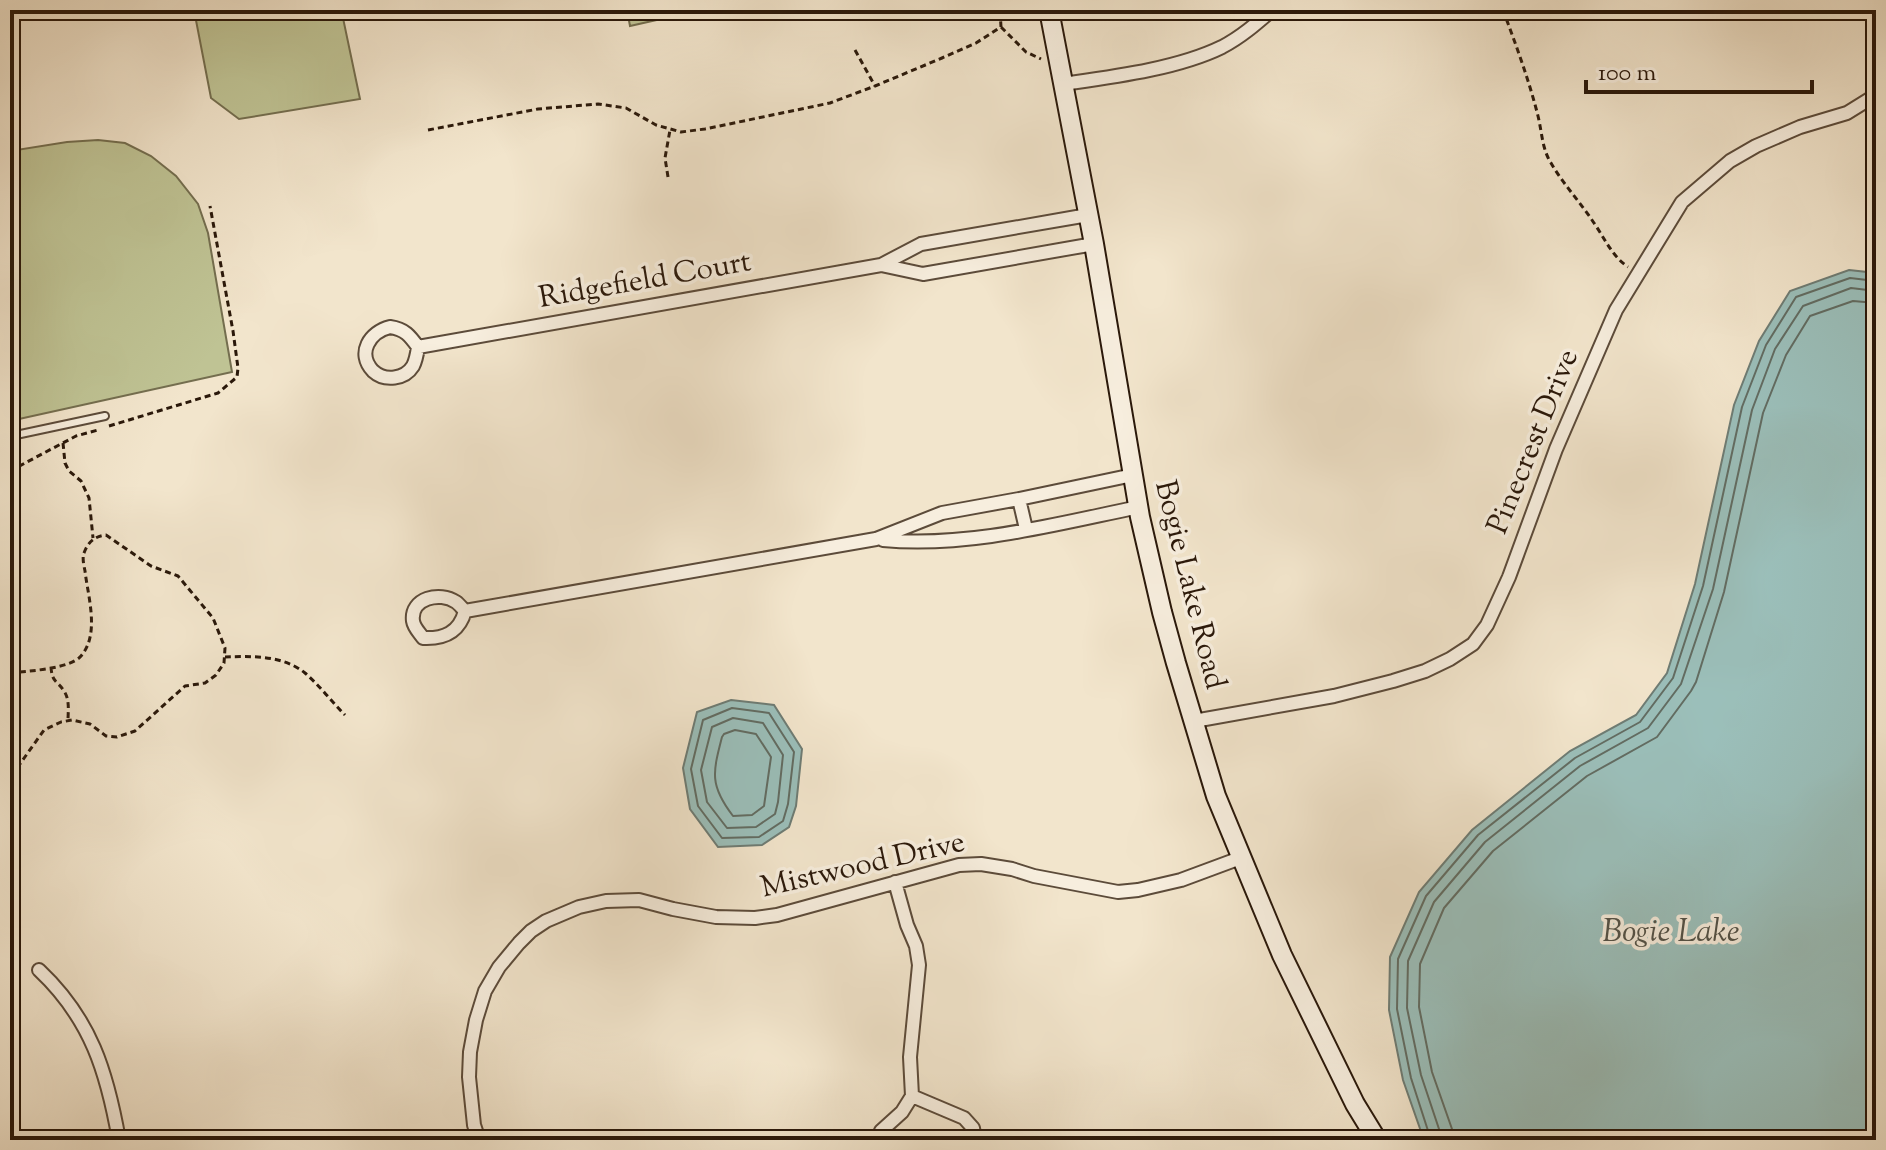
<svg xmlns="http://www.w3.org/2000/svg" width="1886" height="1150" viewBox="0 0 1886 1150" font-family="'Sorts Mill Goudy',serif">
<rect width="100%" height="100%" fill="#f2e5cc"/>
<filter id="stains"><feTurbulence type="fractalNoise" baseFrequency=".0025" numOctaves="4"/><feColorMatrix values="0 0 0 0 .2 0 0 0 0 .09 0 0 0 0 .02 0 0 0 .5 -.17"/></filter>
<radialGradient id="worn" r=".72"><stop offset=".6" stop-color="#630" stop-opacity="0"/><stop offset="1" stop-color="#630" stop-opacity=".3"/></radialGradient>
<!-- green -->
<path fill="#bfc394" stroke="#746e4f" stroke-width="2" d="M194,10H339L343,18L360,99L239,119L211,98Z
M627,10H701L630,26Z
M98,140L125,143L151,156L176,176L198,204L208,233L232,372L10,421V151L67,142Z"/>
<!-- water -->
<path fill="#9bbfba" stroke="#6e7c74" stroke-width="2" d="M1849,270L1876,273V1135L1865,1140H1424L1403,1080L1389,1010L1390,957L1419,892L1472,830L1570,751L1636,715L1667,673L1695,584L1734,405L1759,341L1790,291Z
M731,700L774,705L802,749L796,806L789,827L762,845L718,847L690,809L683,768L697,712Z"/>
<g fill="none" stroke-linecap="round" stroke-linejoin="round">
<!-- shore -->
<path stroke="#626c62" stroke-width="2" d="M732,708L769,713L794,752L788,804L783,821L759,837L722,838L698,806L691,769L703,720Z
M733,718L763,723L783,755L778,802L775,814L756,827L727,828L707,802L701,770L712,727Z
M735,730L756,734L771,757L764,806L752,815L733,816C709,785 713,772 722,737L724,734Z
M1431,1140L1411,1078L1397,1009L1398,959L1426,896L1478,835L1575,758L1640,722L1673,678L1703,586L1742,407L1766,345L1796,297L1850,278L1876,281
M1441,1140L1440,1132L1421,1075L1407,1008L1408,961L1434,902L1485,842L1580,766L1648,728L1681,684L1713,589L1752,410L1775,349L1803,306L1851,288L1876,291
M1453,1140L1452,1129L1432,1072L1419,1007L1420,964L1444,908L1493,851L1587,776L1657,737L1691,691L1696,682L1724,592L1763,413L1786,355L1810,316L1853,301L1876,303"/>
<defs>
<path id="service" d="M10,433L16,435L105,416"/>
<path id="minor" d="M1063,84C1112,77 1177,69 1222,47C1241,37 1256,24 1272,10
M881,265L923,274L1094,244
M390,327C405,329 410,336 418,347C417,354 416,360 413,366C405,379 385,382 373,371C356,353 370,332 390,327Z
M418,347L881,265L921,244L1088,215
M1019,499L1026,529
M883,540C968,548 1056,524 1139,507
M465,611C459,633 444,639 423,638C420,633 414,628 413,621C410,598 440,591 456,602C459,604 462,608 465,611L876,539L942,513L1019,499L1133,475
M1194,721L1334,696L1393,681L1425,671L1450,659L1473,644L1487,625L1509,577L1556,449L1616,310L1682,202L1730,161L1756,146L1800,127L1847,113L1876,95
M39,970C91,1019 107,1072 119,1140
M912,1096L964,1118L973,1128L975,1140
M479,1140L474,1125L469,1077L470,1052L476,1020L485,991L499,967L519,943L531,931L546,921L579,907L606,901L639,900L673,909L716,917L755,918L777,915L959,865L981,864L1012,869L1034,876L1118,892L1138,890L1181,880L1243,857
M877,1140L881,1131L902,1112L912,1096L910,1057L919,965L916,946L907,925L895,882"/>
<path id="secondary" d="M1049,10L1094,244L1140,517L1162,612L1176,663L1216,796L1282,955L1355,1104L1377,1140"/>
</defs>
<!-- service casing -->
<use href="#service" stroke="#5c4b3a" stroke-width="10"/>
<!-- minor casing -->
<use href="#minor" stroke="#5c4b3a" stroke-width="16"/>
<!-- secondary casing -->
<use href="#secondary" stroke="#2a180a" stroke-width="22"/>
<!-- path -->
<path stroke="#2a180a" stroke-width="3" stroke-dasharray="6 4" stroke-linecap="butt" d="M1503,10C1516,45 1529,80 1538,116C1542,132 1542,149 1551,163C1563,184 1581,203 1594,223C1605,239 1612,256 1628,267
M1001,27L1026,52L1041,59
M855,50L875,86
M428,130L538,109L598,104L626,108L656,125L681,132L705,129L830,103L875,86L942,58L976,43L1001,27L1000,10
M668,177L665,158L670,130
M109,426L218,393L237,377L238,368L233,331L210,206
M63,443L65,463L69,471L81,481L89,498L93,538
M10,471L76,436L98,430
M225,657C251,656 283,655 305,673C319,685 332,702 345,715
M51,667C52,683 57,680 64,691C70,700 68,711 68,721
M10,673C28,671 70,669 81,656C100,634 88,597 85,571C84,566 82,558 84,553C88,542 95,536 106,535L151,566L178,576L213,618L225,648L224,663L216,675L205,683L185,686L135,731L117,737L106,736L90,724L72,720L61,722L44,730L10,778"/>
<!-- service -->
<use href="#service" stroke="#f7eede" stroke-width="6"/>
<!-- minor -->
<use href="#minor" stroke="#f7eede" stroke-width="12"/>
<!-- secondary -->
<use href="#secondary" stroke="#f7eede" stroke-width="18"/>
</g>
<g text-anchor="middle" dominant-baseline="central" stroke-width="7" stroke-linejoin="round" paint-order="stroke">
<!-- street labels -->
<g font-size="30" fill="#2a180a" stroke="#f7eede">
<text transform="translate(645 281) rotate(-10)">Ridgefield Court</text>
<text transform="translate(1534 442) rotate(-68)">Pinecrest Drive</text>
<text transform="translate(1189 585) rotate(76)">Bogie Lake Road</text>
<text transform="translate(863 866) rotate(-13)">Mistwood Drive</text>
</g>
<!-- water labels -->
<g font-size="32" font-style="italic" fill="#525248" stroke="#f7eede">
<text x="1671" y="933">Bogie Lake</text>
</g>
</g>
<!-- margin -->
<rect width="1886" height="1150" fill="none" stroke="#f2e5cc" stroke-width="40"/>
<rect x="12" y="12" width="1862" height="1126" fill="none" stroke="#2a180a" stroke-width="4"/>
<rect x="20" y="20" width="1846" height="1110" fill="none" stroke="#2a180a" stroke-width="2"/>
<!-- scale -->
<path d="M1586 80v12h226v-12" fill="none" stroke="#2a180a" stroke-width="4"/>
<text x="1598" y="80" font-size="24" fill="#2a180a" stroke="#f7eede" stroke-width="6" paint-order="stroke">100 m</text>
<rect width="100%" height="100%" filter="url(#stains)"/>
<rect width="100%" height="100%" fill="url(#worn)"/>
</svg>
